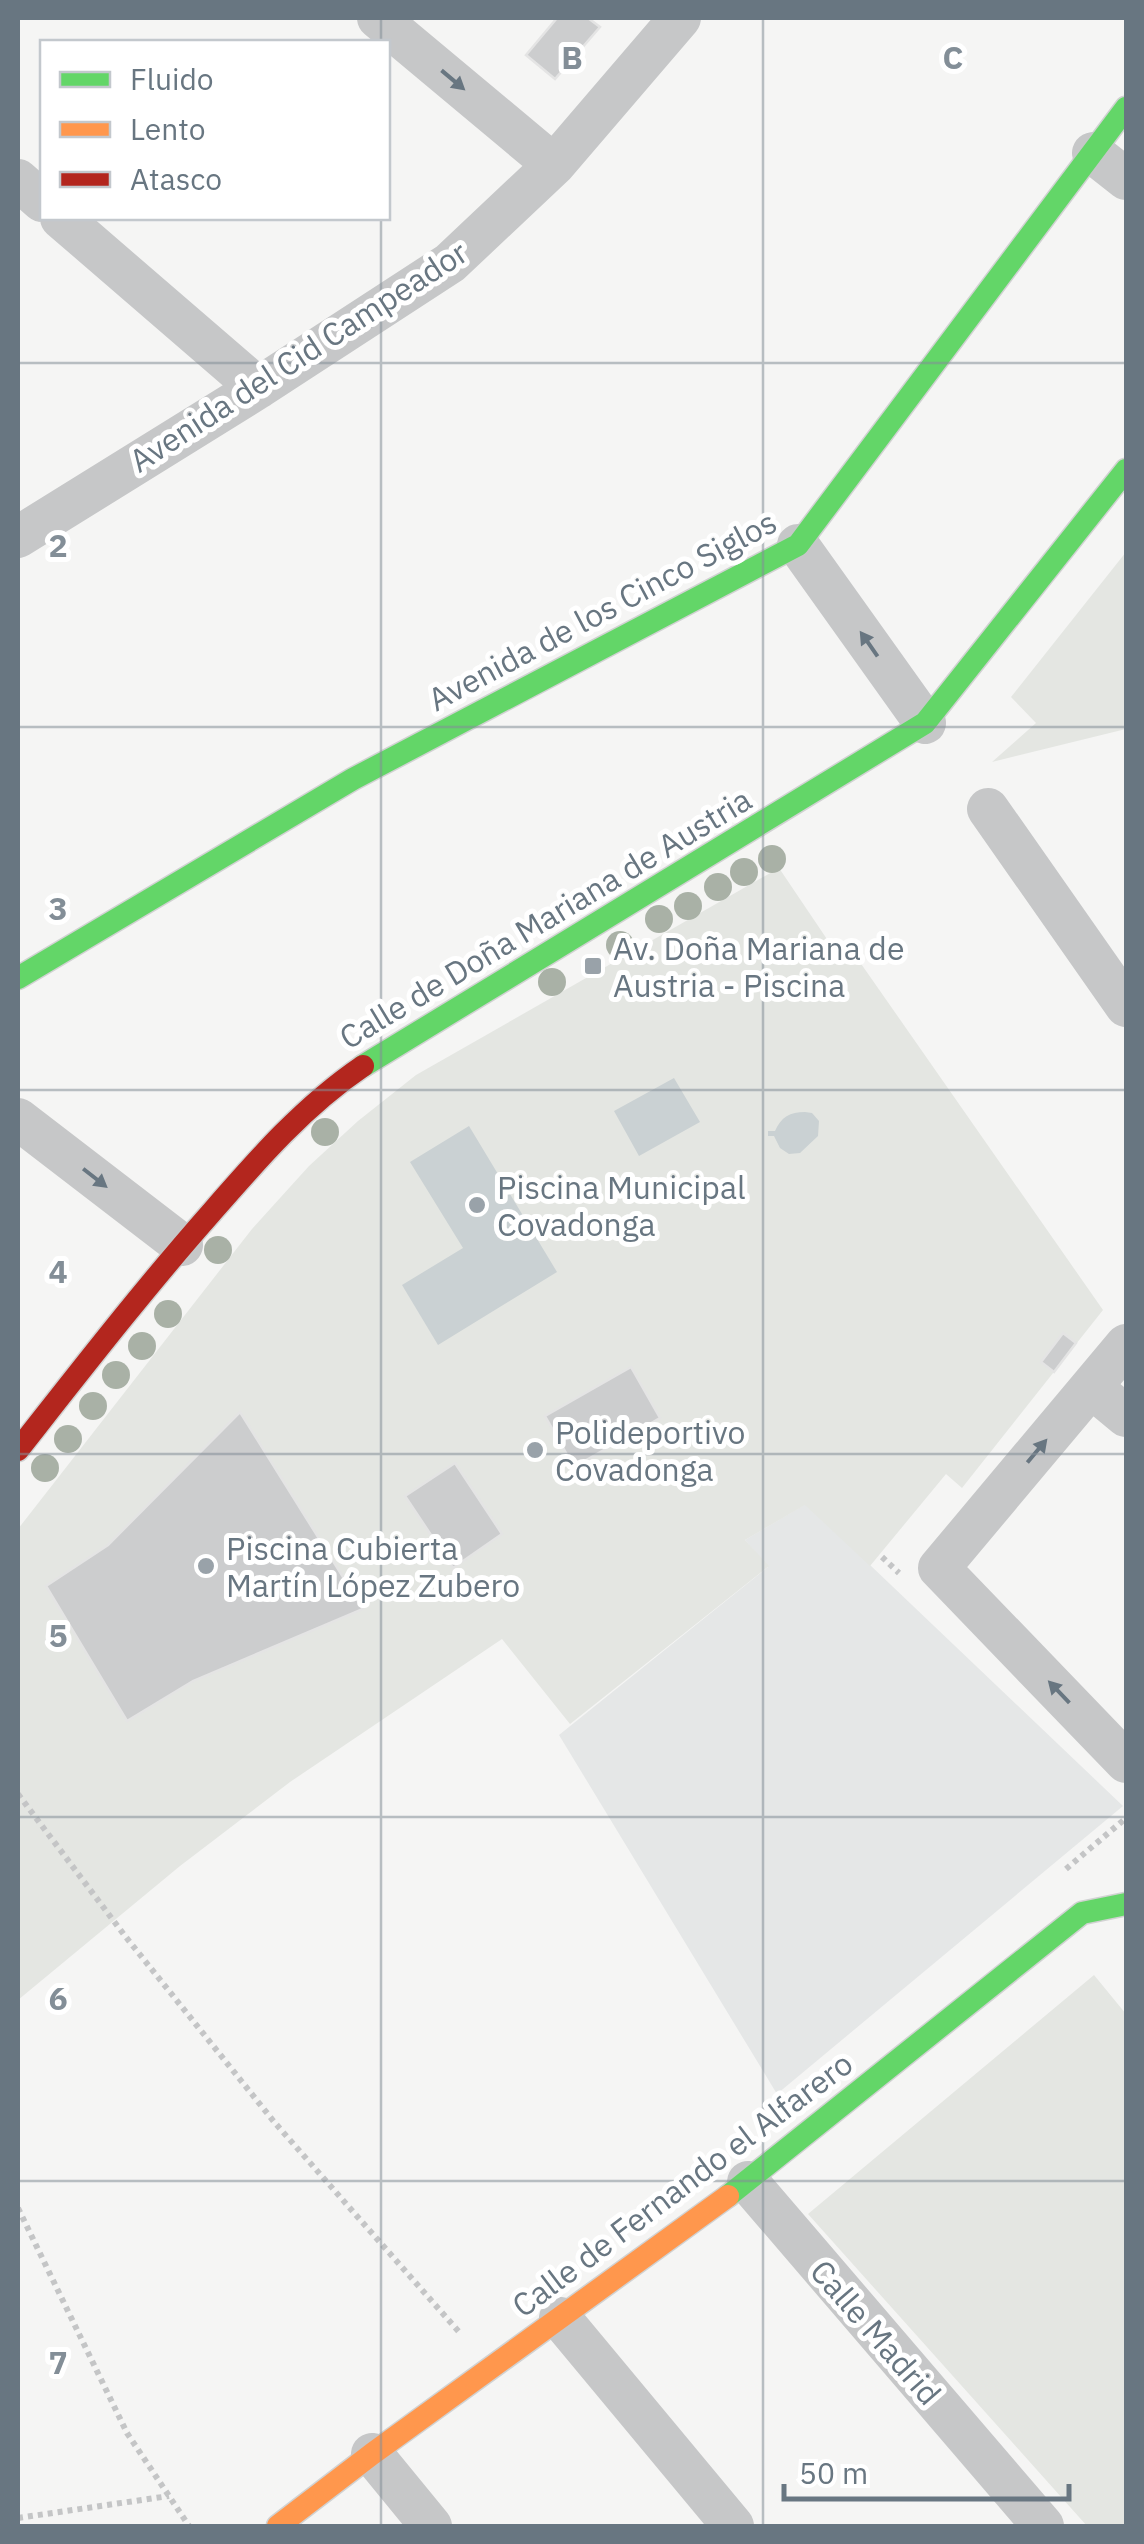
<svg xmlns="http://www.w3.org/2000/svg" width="1144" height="2544" viewBox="0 0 1144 2544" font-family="'IBM Plex Sans',sans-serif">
<rect width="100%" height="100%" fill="#f5f5f4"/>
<!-- built -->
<path fill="#e5e7e7" d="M806,1504L1123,1806L777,2094L559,1735L768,1567L745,1540Z"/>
<!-- green -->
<path fill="#e4e6e2" d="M1126,552V729L992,762L1036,723L1011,697Z
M779,868L837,954L850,948L1103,1310L962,1488L946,1474L870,1566L805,1505L745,1540L769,1566L570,1724L502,1639L290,1782L180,1866L18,2000V1529L252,1229L309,1166L358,1121L416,1075Z
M1094,1975L1126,2014V2526H1087L808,2214Z"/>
<!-- water -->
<path fill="#cad1d3" d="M674,1078L700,1122L639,1156L614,1111Z
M805,1112L812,1113L819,1121L818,1136L800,1153L789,1154L780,1148L774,1136H768V1131H775C781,1117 790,1112 805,1112Z
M469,1126L557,1272L438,1345L402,1285L463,1248L410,1162Z"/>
<!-- building -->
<path fill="#cccdce" stroke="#e4e4e4" stroke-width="2.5" d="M557,18H588L600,27L555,79L526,55Z
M1063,1333L1076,1343L1054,1372L1041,1362Z
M631,1367L660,1418L574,1467L545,1416Z
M240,1412L363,1609L193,1681L127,1721L46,1586L108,1545Z
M455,1463L502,1534L453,1568L405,1496Z"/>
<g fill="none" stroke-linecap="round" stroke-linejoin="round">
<defs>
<path id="fast" d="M18,978L353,779L798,545L1126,108
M363,1066L925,723L1126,470
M728,2196L1082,1913L1126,1904"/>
<path id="slow" d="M278,2526L372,2454L728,2196"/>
<path id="jam" d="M18,1450C81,1370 143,1290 211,1213C258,1159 304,1106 363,1066"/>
</defs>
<!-- fast casing -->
<use href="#fast" stroke="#d1d2d2" stroke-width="25"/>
<!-- slow casing -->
<use href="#slow" stroke="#d1d2d2" stroke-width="25"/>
<!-- jam casing -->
<use href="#jam" stroke="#d1d2d2" stroke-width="25"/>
<!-- path -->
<path stroke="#c4c5c6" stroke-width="6" stroke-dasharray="5 5" stroke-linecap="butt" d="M882,1557L899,1573
M18,1794L125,1936L275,2123L460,2333
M1066,1869L1126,1818
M18,2208L127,2433L189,2526
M18,2518L169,2496"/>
<!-- street -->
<path stroke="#c6c7c8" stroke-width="42" d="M378,18L554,165
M1093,153L1126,179
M18,180L42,201
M61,218L258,388
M18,537L258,388L450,263L554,165L680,18
M798,545L925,723
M988,809L1126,1006
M18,1119L182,1245
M1126,1345L939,1568L1126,1762
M1091,1387L1126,1416
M748,2182L1043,2526
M560,2318L733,2526
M372,2454L431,2526"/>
<!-- fast -->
<use href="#fast" stroke="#63d668" stroke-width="22"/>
<!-- slow -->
<use href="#slow" stroke="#ff974d" stroke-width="22"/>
<!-- jam -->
<use href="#jam" stroke="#b3261e" stroke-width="22"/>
</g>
<!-- trees -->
<g fill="#a9b1a6">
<circle cx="772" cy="859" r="14"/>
<circle cx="744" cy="872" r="14"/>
<circle cx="718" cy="887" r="14"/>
<circle cx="688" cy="906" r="14"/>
<circle cx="659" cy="919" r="14"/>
<circle cx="620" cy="945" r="14"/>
<circle cx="552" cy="982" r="14"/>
<circle cx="325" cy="1132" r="14"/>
<circle cx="218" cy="1250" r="14"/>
<circle cx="168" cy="1314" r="14"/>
<circle cx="142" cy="1346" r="14"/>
<circle cx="116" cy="1375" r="14"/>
<circle cx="93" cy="1406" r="14"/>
<circle cx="68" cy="1439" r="14"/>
<circle cx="45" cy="1468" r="14"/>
</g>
<!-- one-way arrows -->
<defs><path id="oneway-solid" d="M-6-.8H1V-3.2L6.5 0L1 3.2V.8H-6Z" transform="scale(2.5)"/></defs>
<g fill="#687681">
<use href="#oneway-solid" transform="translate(453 80) rotate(40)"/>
<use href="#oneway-solid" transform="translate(869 644) rotate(-125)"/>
<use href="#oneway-solid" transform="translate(95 1178) rotate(38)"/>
<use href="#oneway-solid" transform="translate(1037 1451) rotate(-50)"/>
<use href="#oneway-solid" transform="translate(1059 1692) rotate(-134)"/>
</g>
<!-- grid -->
<path fill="none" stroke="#838e97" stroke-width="2.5" stroke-opacity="0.55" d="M381,18V42M763,18V2526M381,218V2526M18,363H1126M18,727H1126M18,1090H1126M18,1454H1126M18,1817H1126M18,2181H1126"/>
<!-- markers -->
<g fill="#99a2a9" stroke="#fff" stroke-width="4">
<rect x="583" y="956" width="20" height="20" rx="5"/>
<circle cx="477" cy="1205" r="10"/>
<circle cx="535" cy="1450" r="10"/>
<circle cx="206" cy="1566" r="10"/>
</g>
<g text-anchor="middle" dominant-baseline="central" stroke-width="10" stroke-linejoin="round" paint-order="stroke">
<!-- street labels -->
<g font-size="32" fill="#687681" stroke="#fff">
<text transform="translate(298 356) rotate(-33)">Avenida del Cid Campeador</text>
<text transform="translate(602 610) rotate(-28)">Avenida de los Cinco Siglos</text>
<text transform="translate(545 918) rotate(-31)">Calle de Doña Mariana de Austria</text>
<text transform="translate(682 2184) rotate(-37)">Calle de Fernando el Alfarero</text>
<text transform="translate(876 2332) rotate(49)">Calle Madrid</text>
</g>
<!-- poi labels -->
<g font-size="32" fill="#687681" stroke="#fff" text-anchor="start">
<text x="613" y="948">Av. Doña Mariana de<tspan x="613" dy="37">Austria - Piscina</tspan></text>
<text x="497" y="1187">Piscina Municipal<tspan x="497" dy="37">Covadonga</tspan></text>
<text x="555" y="1432">Polideportivo<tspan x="555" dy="37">Covadonga</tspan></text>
<text x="226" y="1548">Piscina Cubierta<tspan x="226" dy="37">Martín López Zubero</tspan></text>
</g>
</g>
<g font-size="32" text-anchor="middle" font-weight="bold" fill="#838e97" stroke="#fff" stroke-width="10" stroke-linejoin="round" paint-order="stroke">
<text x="572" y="69">B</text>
<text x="953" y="69">C</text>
<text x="58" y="557">2</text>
<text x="58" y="920">3</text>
<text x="58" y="1283">4</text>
<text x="58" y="1647">5</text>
<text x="58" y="2010">6</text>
<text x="58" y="2374">7</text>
</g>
<!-- border -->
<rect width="1144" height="2544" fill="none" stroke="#687681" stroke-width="40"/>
<!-- legend -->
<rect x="40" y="40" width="350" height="180" fill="#ffffff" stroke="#c3c8cd" stroke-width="2.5"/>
<rect x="60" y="72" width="50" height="15" fill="#63d668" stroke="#c3c8cd" stroke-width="2.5"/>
<text x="130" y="90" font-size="30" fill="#687681">Fluido</text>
<rect x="60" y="122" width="50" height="15" fill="#ff974d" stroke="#c3c8cd" stroke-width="2.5"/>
<text x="130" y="140" font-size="30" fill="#687681">Lento</text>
<rect x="60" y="172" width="50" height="15" fill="#b3261e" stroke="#c3c8cd" stroke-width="2.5"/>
<text x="130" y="190" font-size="30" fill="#687681">Atasco</text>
<!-- scale -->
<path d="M784 2484v15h285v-15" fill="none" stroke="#687681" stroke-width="5"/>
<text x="799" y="2484" font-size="30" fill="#687681" stroke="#ffffff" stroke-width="8" paint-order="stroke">50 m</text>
</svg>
